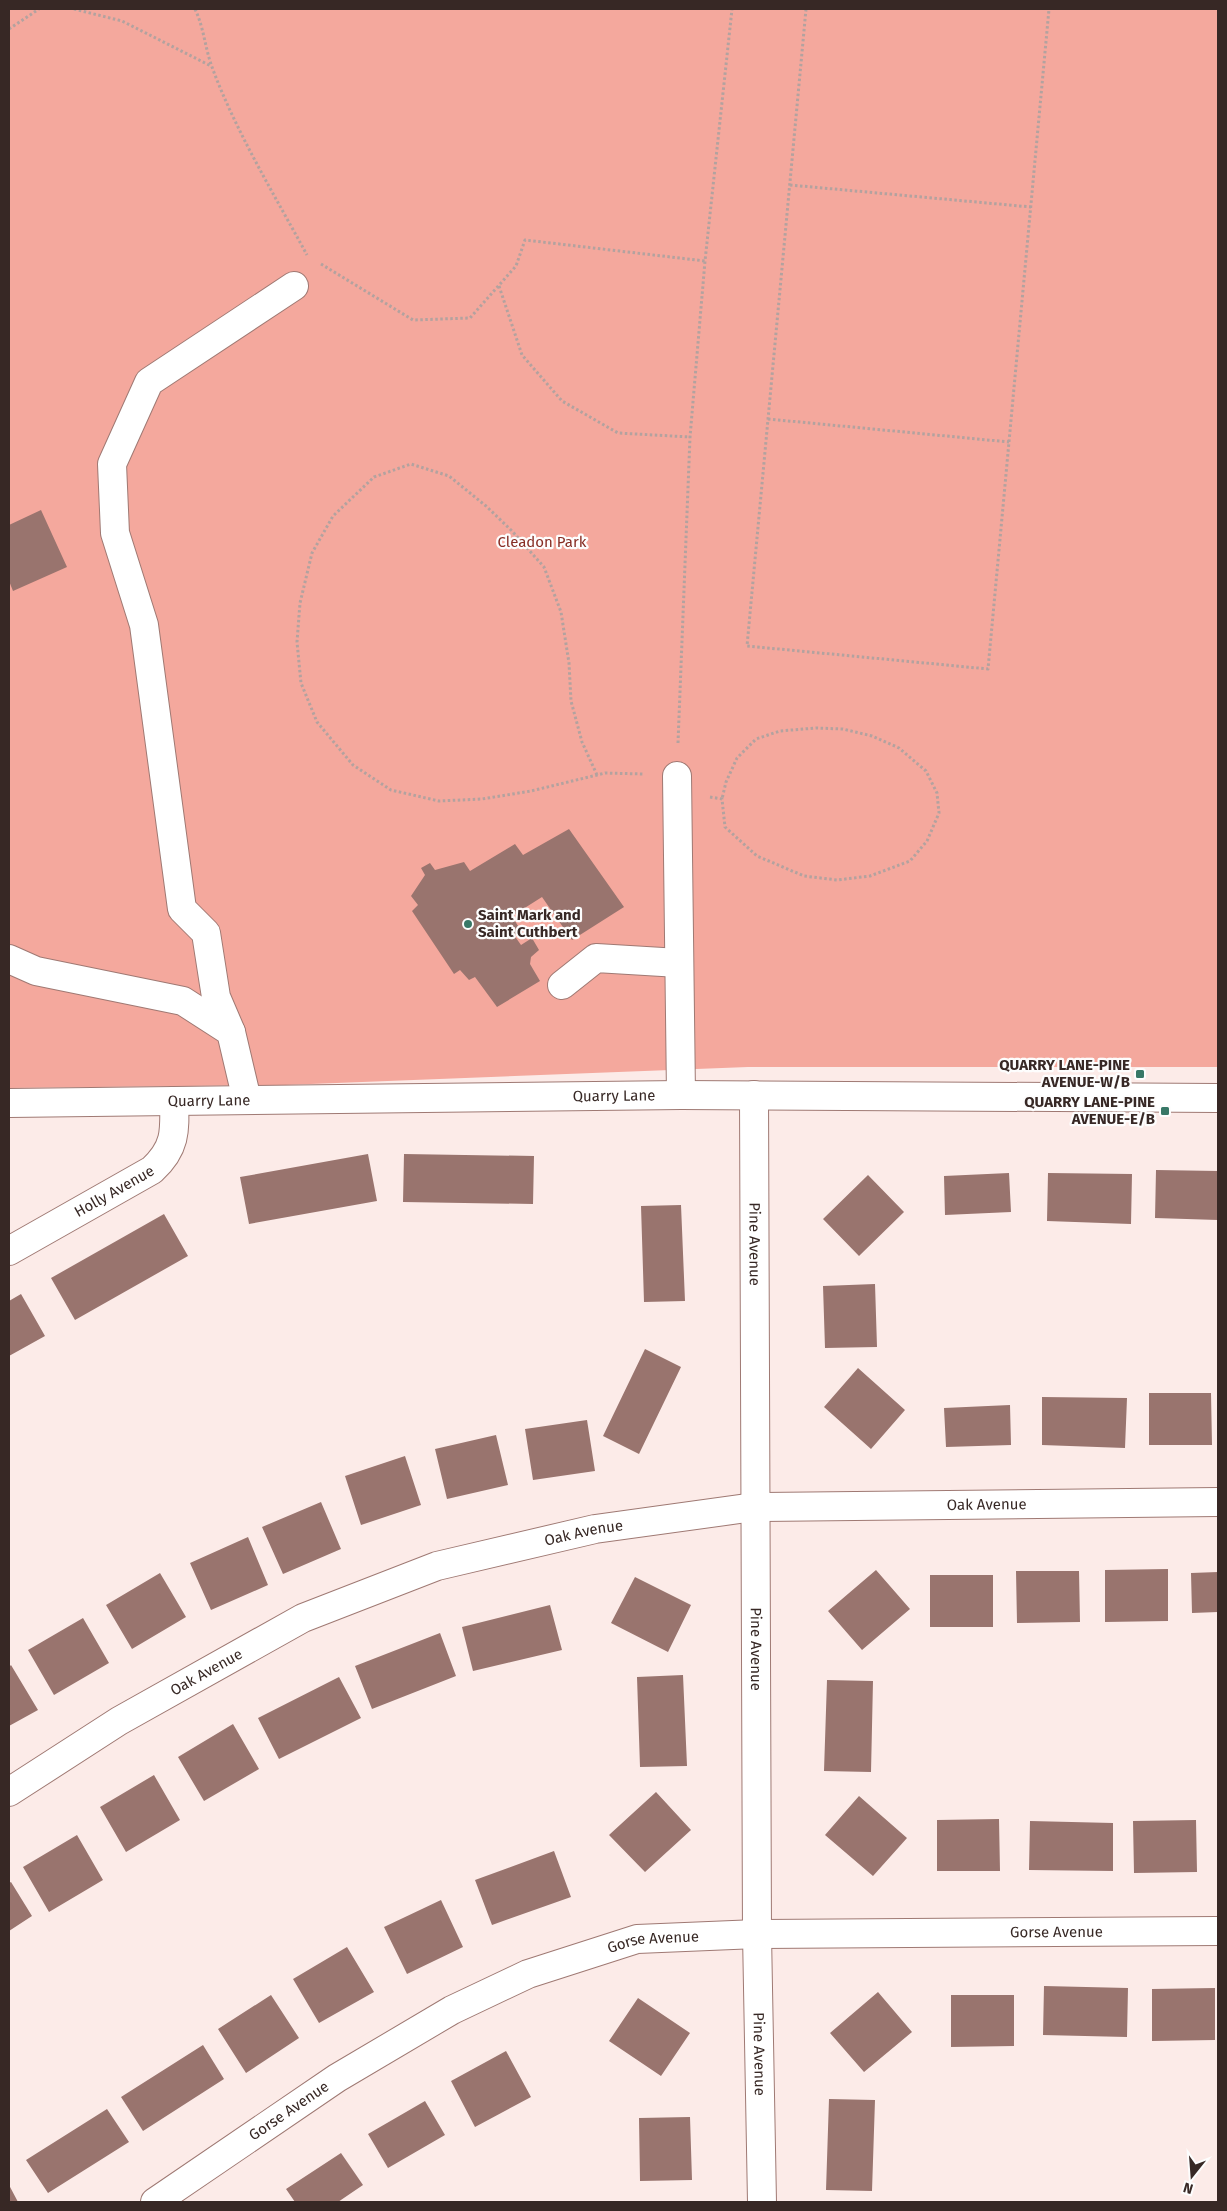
<svg xmlns="http://www.w3.org/2000/svg" width="1227" height="2211" viewBox="0 0 1227 2211" font-family="'Fira Sans',sans-serif">
<rect width="100%" height="100%" fill="#fcebe8"/>
<!-- green -->
<path fill="#f4a89d" d="M9,9H1218V1067H748L285,1085L9,1088Z"/>
<!-- building -->
<path fill="#99746e" d="M41,510L67,567L13,591L9,581V525Z
M569,829L624,907L572,940L542,897L512,916L521,931L514,935L521,945L532,938L539,950L531,957L530,964L540,981L497,1007L475,977L469,980L460,970L454,974L412,911L418,905L411,896L425,875L421,868L430,863L435,870L464,862L470,871L515,844L523,855Z
M368,1154L377,1201L249,1224L240,1177Z
M404,1154L534,1156L533,1204L403,1202Z
M1156,1170L1218,1171V1220L1155,1218Z
M1009,1173L1011,1212L945,1215L944,1176Z
M1048,1173L1132,1174L1131,1224L1047,1221Z
M868,1175L904,1212L859,1256L823,1219Z
M681,1205L685,1301L644,1302L641,1206Z
M164,1214L188,1256L75,1320L51,1278Z
M875,1284L877,1347L825,1348L823,1286Z
M21,1294L45,1336L9,1356V1301Z
M645,1349L681,1367L639,1454L603,1436Z
M858,1368L905,1410L871,1449L824,1407Z
M1149,1393H1211L1212,1445H1149Z
M1042,1397L1127,1398L1125,1448L1042,1445Z
M1010,1405L1011,1445L946,1447L944,1408Z
M587,1420L595,1471L533,1480L525,1429Z
M496,1435L508,1485L447,1499L435,1449Z
M405,1456L421,1505L361,1525L345,1476Z
M321,1502L341,1549L283,1574L262,1527Z
M248,1537L268,1585L211,1610L190,1563Z
M1168,1569V1621L1105,1622V1570Z
M876,1570L910,1609L862,1650L828,1611Z
M1016,1571H1079L1080,1622L1017,1623Z
M1218,1572V1612L1192,1613L1191,1573Z
M160,1573L186,1617L132,1649L106,1605Z
M930,1575H993V1627H930Z
M635,1577L691,1605L668,1652L611,1623Z
M550,1605L562,1650L473,1671L462,1627Z
M83,1618L109,1663L54,1695L28,1650Z
M440,1633L456,1676L372,1709L355,1666Z
M11,1665L38,1710L9,1726V1667Z
M683,1675L687,1766L640,1767L637,1677Z
M339,1677L361,1718L279,1759L258,1718Z
M827,1680L873,1681L871,1772L824,1771Z
M233,1724L259,1769L204,1801L178,1757Z
M154,1775L180,1820L126,1852L100,1807Z
M656,1792L691,1830L645,1872L609,1835Z
M859,1796L907,1838L873,1876L825,1835Z
M999,1819L1000,1871H937V1820Z
M1196,1820L1197,1872L1134,1873L1133,1821Z
M1030,1821L1113,1823V1871L1029,1870Z
M77,1835L103,1880L49,1912L23,1867Z
M554,1851L571,1897L492,1925L475,1880Z
M11,1882L32,1916L9,1931V1883Z
M441,1900L463,1947L407,1974L384,1927Z
M347,1947L374,1992L319,2023L293,1979Z
M1044,1986L1128,1988L1127,2037L1043,2035Z
M1215,1988V2040L1152,2041V1989Z
M878,1992L912,2032L864,2072L830,2033Z
M271,1995L299,2038L246,2073L218,2029Z
M951,1995H1014V2046L951,2047Z
M638,1998L690,2033L661,2076L609,2041Z
M203,2045L224,2079L143,2131L121,2097Z
M506,2051L531,2097L475,2127L451,2081Z
M829,2099L875,2100L872,2191L826,2190Z
M425,2101L445,2135L388,2168L368,2134Z
M107,2109L129,2142L48,2193L26,2160Z
M690,2117L692,2180L640,2181L639,2118Z
M341,2153L363,2185L338,2202H295L286,2189Z
M9,2185L18,2202H9Z"/>
<g fill="none" stroke-linecap="round" stroke-linejoin="round">
<defs>
<g id="minor">
<path d="M677,776L681,1095"/>
<path d="M9,959L36,971L183,1001L231,1032L247,1100"/>
<path d="M562,985L596,958L679,963"/>
<path d="M231,1032L216,997L206,933L182,909L144,625L115,533L112,464L149,382L294,286"/>
<path id="s1" d="M754,1095L757,1934L762,2202"/>
<path id="s2" d="M9,1103L681,1095L1218,1098"/>
<path id="s3" d="M9,1251L152,1170C176,1148 175,1131 174,1101"/>
<path id="s4" d="M9,1792L119,1721L303,1618L437,1566L595,1529L754,1507L1218,1502"/>
<path id="s5" d="M155,2202L337,2078L452,2010L528,1974L637,1939L757,1934L1218,1931"/>
</g>
</defs>
<!-- minor casing -->
<use href="#minor" stroke="#9f7973" stroke-width="30"/>
<!-- path -->
<path stroke="#b3a29f" stroke-width="3" stroke-dasharray="2.5 2.5" stroke-linecap="butt" d="M74,9L122,21L211,66
M195,9C204,28 205,48 212,67C235,130 275,196 307,255
M806,9L747,646L988,669L1049,9
M9,29L39,9
M790,185L1031,207
M321,264L413,320L470,318L516,266L525,240L705,261
M499,286L522,355L562,401L618,433L690,437
M768,419L1009,442
M678,743L690,437L705,261L732,9
M597,775L582,742L571,701L569,663L561,612L544,567L512,531L486,506L449,476L411,464L374,477L333,516L312,553L300,603L297,642L301,683L317,722L353,765L391,790L439,801L482,799L531,791L597,775L605,773L643,774
M710,797L722,799L725,827L757,856L804,876L837,880L870,876L910,861L927,841L939,813L937,793L926,771L899,748L872,736L843,729L816,728L780,731L756,739L737,758L726,782L722,799"/>
<!-- minor -->
<use href="#minor" stroke="#fff" stroke-width="28"/>
</g>
<!-- markers -->
<g fill="#387867" stroke="#fdfdfd" stroke-width="2">
<circle cx="468" cy="924" r="5"/>
<rect x="1135" y="1069" width="10" height="10" rx="2.5"/>
<rect x="1160" y="1106" width="10" height="10" rx="2.5"/>
</g>
<g text-anchor="middle" dominant-baseline="central" stroke-width="4.5" stroke-linejoin="round" paint-order="stroke">
<!-- park labels -->
<g font-size="15" fill="#872d24" stroke="#fdfdfd">
<text x="542" y="542">Cleadon Park</text>
</g>
<!-- poi labels -->
<g font-size="15" font-weight="bold" fill="#372825" stroke="#fdfdfd" text-anchor="end">
<text x="478" y="915" text-anchor="start">Saint Mark and<tspan x="478" dy="17">Saint Cuthbert</tspan></text>
<text x="1130" y="1065">QUARRY LANE-PINE<tspan x="1130" dy="17">AVENUE-W/B</tspan></text>
<text x="1155" y="1102">QUARRY LANE-PINE<tspan x="1155" dy="17">AVENUE-E/B</tspan></text>
</g>
<!-- street labels -->
<g font-size="15" fill="#372825" stroke="#fdfdfd">
<text stroke="none"><textPath href="#s2" startOffset="605">Quarry Lane</textPath></text>
<text stroke="none"><textPath href="#s2" startOffset="200">Quarry Lane</textPath></text>
<text stroke="none"><textPath href="#s3" startOffset="121">Holly Avenue</textPath></text>
<text stroke="none"><textPath href="#s1" startOffset="149">Pine Avenue</textPath></text>
<text stroke="none"><textPath href="#s4" startOffset="1041">Oak Avenue</textPath></text>
<text stroke="none"><textPath href="#s4" startOffset="636">Oak Avenue</textPath></text>
<text stroke="none"><textPath href="#s1" startOffset="554">Pine Avenue</textPath></text>
<text stroke="none"><textPath href="#s4" startOffset="231">Oak Avenue</textPath></text>
<text stroke="none"><textPath href="#s5" startOffset="972">Gorse Avenue</textPath></text>
<text stroke="none"><textPath href="#s5" startOffset="568">Gorse Avenue</textPath></text>
<text stroke="none"><textPath href="#s1" startOffset="959">Pine Avenue</textPath></text>
<text stroke="none"><textPath href="#s5" startOffset="162">Gorse Avenue</textPath></text>
</g>
</g>
<!-- border -->
<rect width="1227" height="2211" fill="none" stroke="#372825" stroke-width="20"/>
<!-- north arrow -->
<g transform="translate(1192 2176) rotate(197)" stroke="#fdfdfd" stroke-width="4" paint-order="stroke">
<path d="M0-4L9 19L0 12L-9 19Z" fill="#372825"/>
<text y="-8" font-size="14" font-weight="bold" text-anchor="middle" fill="#372825">N</text>
</g>
</svg>
